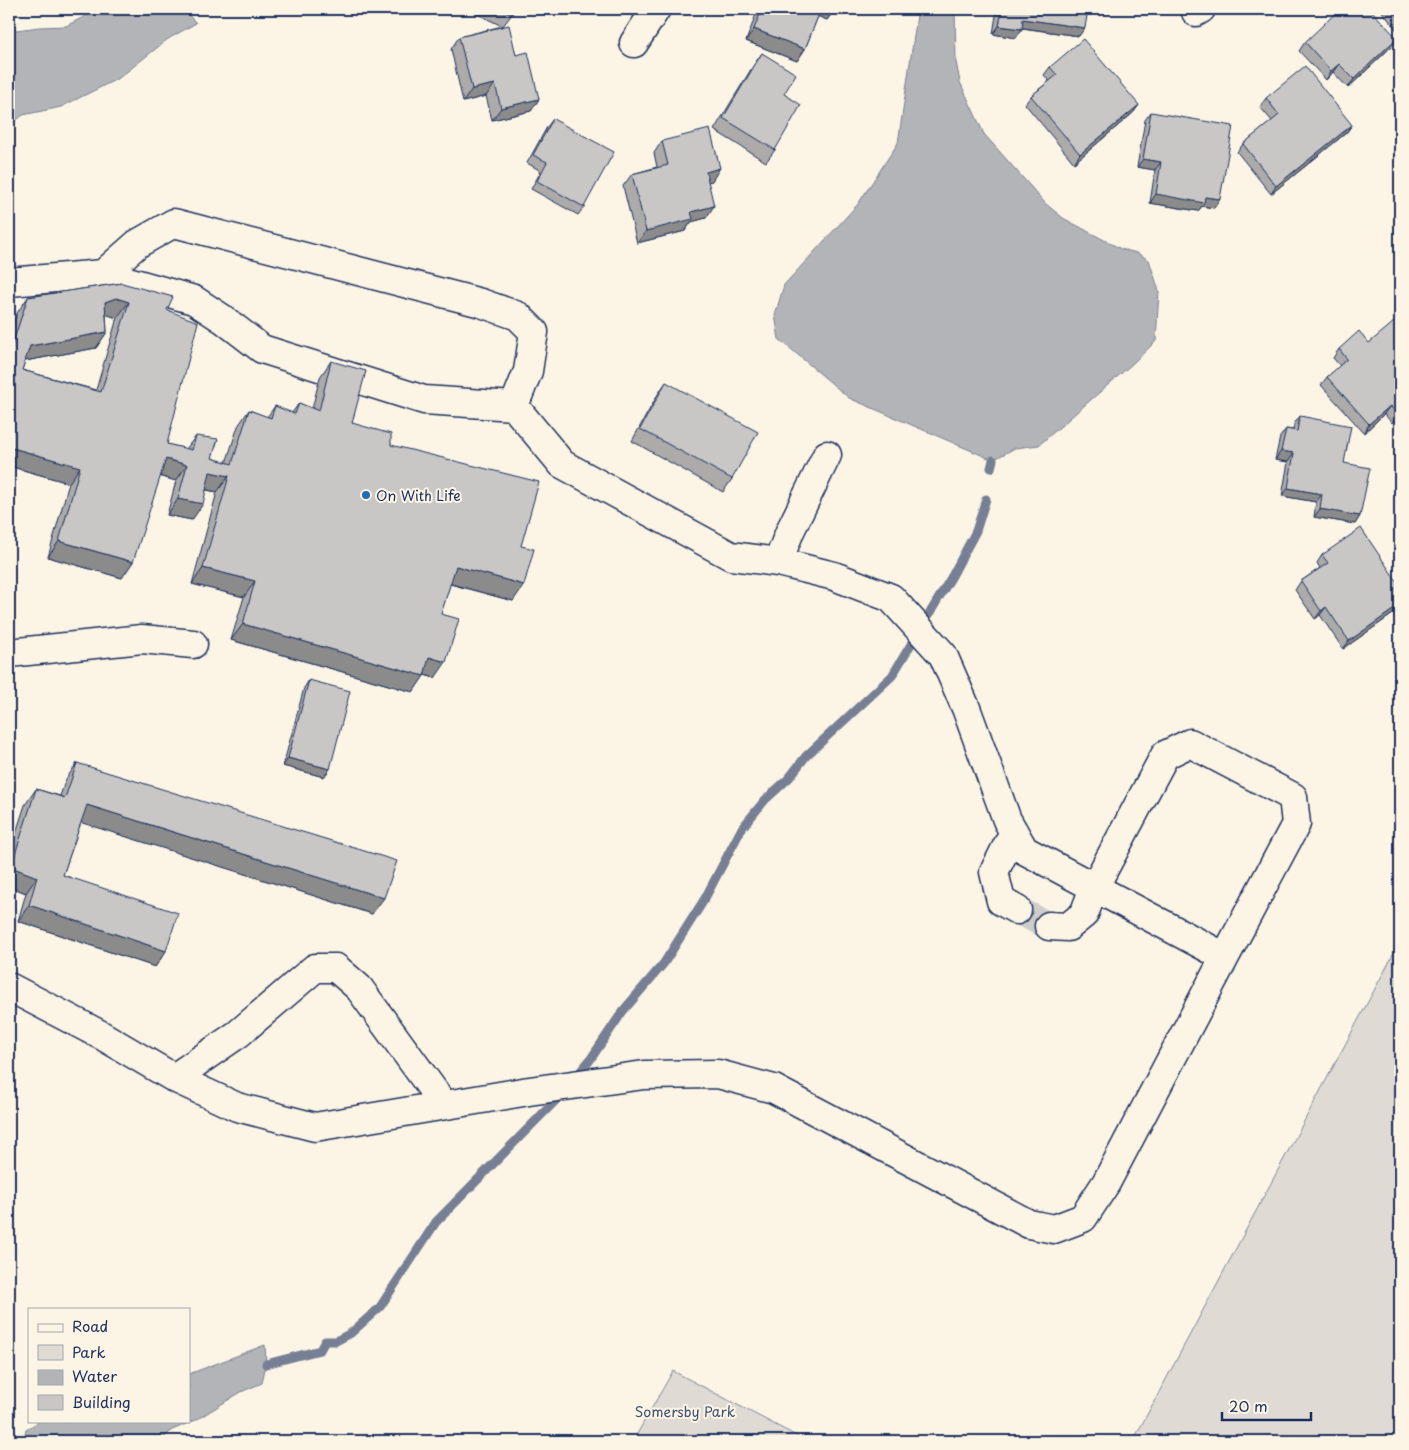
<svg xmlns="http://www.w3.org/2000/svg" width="1409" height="1450" viewBox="0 0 1409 1450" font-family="'Playpen Sans',sans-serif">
<rect width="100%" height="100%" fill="#fcf5e5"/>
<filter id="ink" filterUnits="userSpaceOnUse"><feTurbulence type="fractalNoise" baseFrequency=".02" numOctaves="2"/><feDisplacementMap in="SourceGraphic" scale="10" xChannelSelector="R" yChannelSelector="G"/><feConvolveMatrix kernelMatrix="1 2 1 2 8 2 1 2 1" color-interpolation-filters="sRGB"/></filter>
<g filter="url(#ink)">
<!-- green -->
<path fill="#dfdbd4" stroke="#7d8599" d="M1400,942V1441H1133Z
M673,1371L806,1441H633Z"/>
<!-- water -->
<path fill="#b2b4b8" stroke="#767f94" d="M99,9H183L196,23L168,39L119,78L61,107L23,115L9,126V31L39,27L66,26Z
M918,9H955L956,62L960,82L984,134L1046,204L1063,218L1121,249L1137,253L1149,260L1159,291L1156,341L1132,364L1039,445L1015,448L993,460L849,398L779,339L775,315L784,285L858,204L898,143Z
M265,1345L266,1364L262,1383L241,1392L196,1420L172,1430L161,1441H22L26,1430L39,1421H189V1374Z"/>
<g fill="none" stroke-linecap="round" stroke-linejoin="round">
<!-- stream -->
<path stroke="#767f94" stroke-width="9" d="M991,468L993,460
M574,1079L590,1060L623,1011L664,963L704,900L742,828L765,800L789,778L806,756L892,676L952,576L976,531L986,499
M266,1364L320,1350L325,1341H336L351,1333L380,1307L436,1222L563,1093"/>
<!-- minor-tunnel -->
<path stroke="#cfcdca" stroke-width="28" stroke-dasharray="28 14" stroke-linecap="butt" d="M1017,910L1049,926"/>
<defs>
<path id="minor" d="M1196,12L1201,9
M634,43L656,9
M9,282L103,274L194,300L223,319L262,349L424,400L514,406L528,371L534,332L518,316L481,303L174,223L137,244L103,274
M514,406L562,464L731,556L778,562L790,531L827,455
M778,562L834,576L891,598L943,655L966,708L1007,820L1024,850L1225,957L1296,824L1293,797L1190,743L1165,755L1094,888L1084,914L1068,927L1049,926
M9,653L142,639L193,644
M1014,832L994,872L1001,901L1017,910
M9,987L101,1035L174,1078L237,1107L315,1127L529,1091L644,1075L718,1074L774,1089L1029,1224L1054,1229L1083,1218L1106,1183L1225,957
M174,1078L238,1034L315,968H336L359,988L444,1105"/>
</defs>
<!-- minor casing -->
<use href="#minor" stroke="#1b2f5e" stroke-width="31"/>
<!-- minor -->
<use href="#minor" stroke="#fcf5e5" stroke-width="28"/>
</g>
<!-- wall -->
<path fill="#acabaa" stroke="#1b2f5e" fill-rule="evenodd" d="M469,9H514L512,14L503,26L516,55L539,99L531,111L492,120L486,96L463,102L451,49L459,37L502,26L469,10Z
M757,9H835L827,20L818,16L805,49L797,61L746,41L758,9Z
M997,9H1088L1079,36L1022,28L1016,38L993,34Z
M1380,9H1400V34Z
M1397,38L1392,46L1348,88L1333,72L1326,80L1299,51L1305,42Z
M762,53L775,150L766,162L714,130L753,66Z
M1050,67L1139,105L1133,113L1074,163L1025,104L1031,96L1049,81L1044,75Z
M1266,98L1352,125L1346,133L1271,194L1237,152L1243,144L1272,121L1260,107Z
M1151,112L1220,199L1214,208L1202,206L1198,211L1150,203L1155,170L1137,167L1145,120Z
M553,119L584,207L578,215L531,189L541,171L527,163L547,127Z
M662,141L712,181H708L706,218L691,222L685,231L637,243L623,186L632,174L657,167L654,153Z
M122,283L167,310V444L186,449L196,436L212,458L226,463L238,426L249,410L267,417L275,406L292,413L299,403L312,409L320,377L331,361L352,423L391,445L521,546L513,601L450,584L441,614L435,678L424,675L413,692L231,640L244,597L192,584L217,492L206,490L192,520L167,515L176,481L160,476L122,578L48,557L69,483L9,466V337L17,313L28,297ZM106,314L117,318L96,390L22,370L25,361L96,348L107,332Z
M1339,349L1400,415L1392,423L1384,414L1364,433L1321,385L1327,377L1340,366L1333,358Z
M666,382L732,479L723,492L632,441L658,394Z
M1300,416L1344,463L1360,516L1355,524L1314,517L1316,502L1282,496L1288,462L1275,460L1280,437L1286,429L1293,430L1294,424Z
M1322,555L1400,586V609L1343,649L1320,615L1315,619L1295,590L1301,581L1320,568L1317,563Z
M309,680L324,777L283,766L304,688Z
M77,763L372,914L81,822L63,875L166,951L155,967L18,921L26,893L9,886V854L25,805L36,789L60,796L66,779Z"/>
<!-- shaded-wall -->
<path fill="#8c8b8b" stroke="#1b2f5e" d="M819,9H835L827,20L814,15Z
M1023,19L1085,28L1079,36L1017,27Z
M999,26L1022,29L1016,38L993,34Z
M754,29L805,49L797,61L746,41Z
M1397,38L1392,46L1348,88L1354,79Z
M1339,64L1333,72L1326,80L1331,71Z
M495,84L486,96L463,102L472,89Z
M539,99L531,111L492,120L501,108Z
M1139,105L1133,113L1074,163L1080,154Z
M1352,125L1346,133L1271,194L1276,186Z
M1143,159L1161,162L1155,170L1137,167Z
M720,168L712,181L697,184L706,172Z
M1156,194L1205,197L1220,199L1214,208L1202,206L1198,211L1150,203Z
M714,206L706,218L691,222L685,231L637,243L646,231L691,212Z
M116,298L129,302L117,318L105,314V302Z
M107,332L96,348L19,362L30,346Z
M1390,406L1384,414L1364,433L1369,424Z
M1400,412V415L1392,423L1398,414Z
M9,447L80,467L69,483L9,466Z
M1281,451L1294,453L1288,462L1275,460Z
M166,459L187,465L176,481L155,475Z
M210,472L229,476L217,492L199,488Z
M1288,488L1322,494L1316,502L1282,496Z
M178,499L203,504L192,520L167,515Z
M1320,509L1360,516L1355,524L1314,517Z
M59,541L133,562L122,578L48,557Z
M456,566L524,585L513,601L444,582Z
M203,568L255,581L244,597L192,584Z
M1400,605V609L1343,649L1349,641Z
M1326,607L1320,615L1315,619L1321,611Z
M243,624L424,676L413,692L231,640Z
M429,657L446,662L435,678L418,673Z
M288,758L330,769L324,777L283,766Z
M87,805L384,898L372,914L76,821Z
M11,867L37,877L26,893L9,886V870Z
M29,905L166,951L155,967L18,921Z"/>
<!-- building -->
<path fill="#c8c7c6" stroke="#1b2f5e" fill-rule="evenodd" d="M500,9H514L512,14Z
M762,9H821L805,49L754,29Z
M1002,9H1088L1085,28L1023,19L1022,29L999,26Z
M1340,9H1370L1397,38L1354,79L1339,64L1331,71L1305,42Z
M1392,9H1400V19Z
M509,25L516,55L528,52L539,99L501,108L495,84L472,89L459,37Z
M1083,39L1139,105L1080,154L1031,96L1057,75L1050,67Z
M762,53L796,74L784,94L801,105L775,150L723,118Z
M1305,66L1352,125L1276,186L1243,144L1279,115L1266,98Z
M1151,112L1233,126L1220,199L1205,197L1204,203L1156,194L1161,162L1143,159Z
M553,119L614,152L584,207L537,181L547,162L533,155Z
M710,129L720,168L706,172L714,206L691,212L693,219L646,231L632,174L668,165L662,141Z
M122,283L173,297L167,310L198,322L167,444L192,450L196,436L218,439L212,458L232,464L249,410L271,418L275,406L295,414L299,403L319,411L331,361L366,371L352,423L391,434V445L539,482L521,546L534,549L524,585L456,566L441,614L459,619L446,662L429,657L424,676L243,624L255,581L203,568L229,476L210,472L203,504L178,499L187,465L166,459L133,562L59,541L80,467L9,447V354L28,297ZM116,298L129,302L101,392L22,370L30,346L107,332L105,302Z
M1394,322L1400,330V412L1398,414L1390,406L1369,424L1327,377L1347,359L1339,349L1359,331L1369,343Z
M666,382L758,432L732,479L640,429Z
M1300,416L1351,426L1344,463L1370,468L1360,516L1320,509L1322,494L1288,488L1294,453L1281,451L1286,429L1297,431Z
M1361,528L1400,586V605L1349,641L1326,607L1321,611L1301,581L1328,563L1322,555Z
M309,680L350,691L330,769L288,758Z
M77,763L397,861L384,898L87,805L63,875L178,913L166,951L29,905L37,877L11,867L36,789L65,798Z"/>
</g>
<!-- markers -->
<circle fill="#1f6fb2" stroke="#fcf5e5" stroke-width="2" cx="366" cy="495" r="5"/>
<g text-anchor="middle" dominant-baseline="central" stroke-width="4" stroke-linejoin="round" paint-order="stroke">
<!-- poi labels -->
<g font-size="14" fill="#1b2f5e" stroke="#fcf5e5" text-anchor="start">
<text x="376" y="495">On With Life</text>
</g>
<!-- park labels -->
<g font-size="14" fill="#425176" stroke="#fcf5e5">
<text x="685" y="1411">Somersby Park</text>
</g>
</g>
<!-- margin -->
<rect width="1409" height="1450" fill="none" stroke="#fcf5e5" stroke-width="30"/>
<rect x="15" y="15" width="1379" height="1420" fill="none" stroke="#1b2f5e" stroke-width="2" filter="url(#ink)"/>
<!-- legend -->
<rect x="28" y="1308" width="162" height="115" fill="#fcf5e5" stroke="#a2a6af"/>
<rect x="38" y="1324" width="25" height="8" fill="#fcf5e5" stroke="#a2a6af"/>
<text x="72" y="1332" font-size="15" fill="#1b2f5e">Road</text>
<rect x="38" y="1345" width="25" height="15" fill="#dfdbd4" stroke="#a2a6af"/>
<text x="72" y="1358" font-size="15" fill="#1b2f5e">Park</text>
<rect x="38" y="1370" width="25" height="15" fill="#b2b4b8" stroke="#a2a6af"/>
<text x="72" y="1382" font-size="15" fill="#1b2f5e">Water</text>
<rect x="38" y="1395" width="25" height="15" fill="#c8c7c6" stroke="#a2a6af"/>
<text x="72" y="1408" font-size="15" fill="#1b2f5e">Building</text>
<!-- scale -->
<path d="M1222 1412v8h89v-8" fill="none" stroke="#1b2f5e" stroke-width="2.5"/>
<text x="1229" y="1412" font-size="15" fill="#1b2f5e" stroke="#fcf5e5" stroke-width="4" paint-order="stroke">20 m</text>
</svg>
